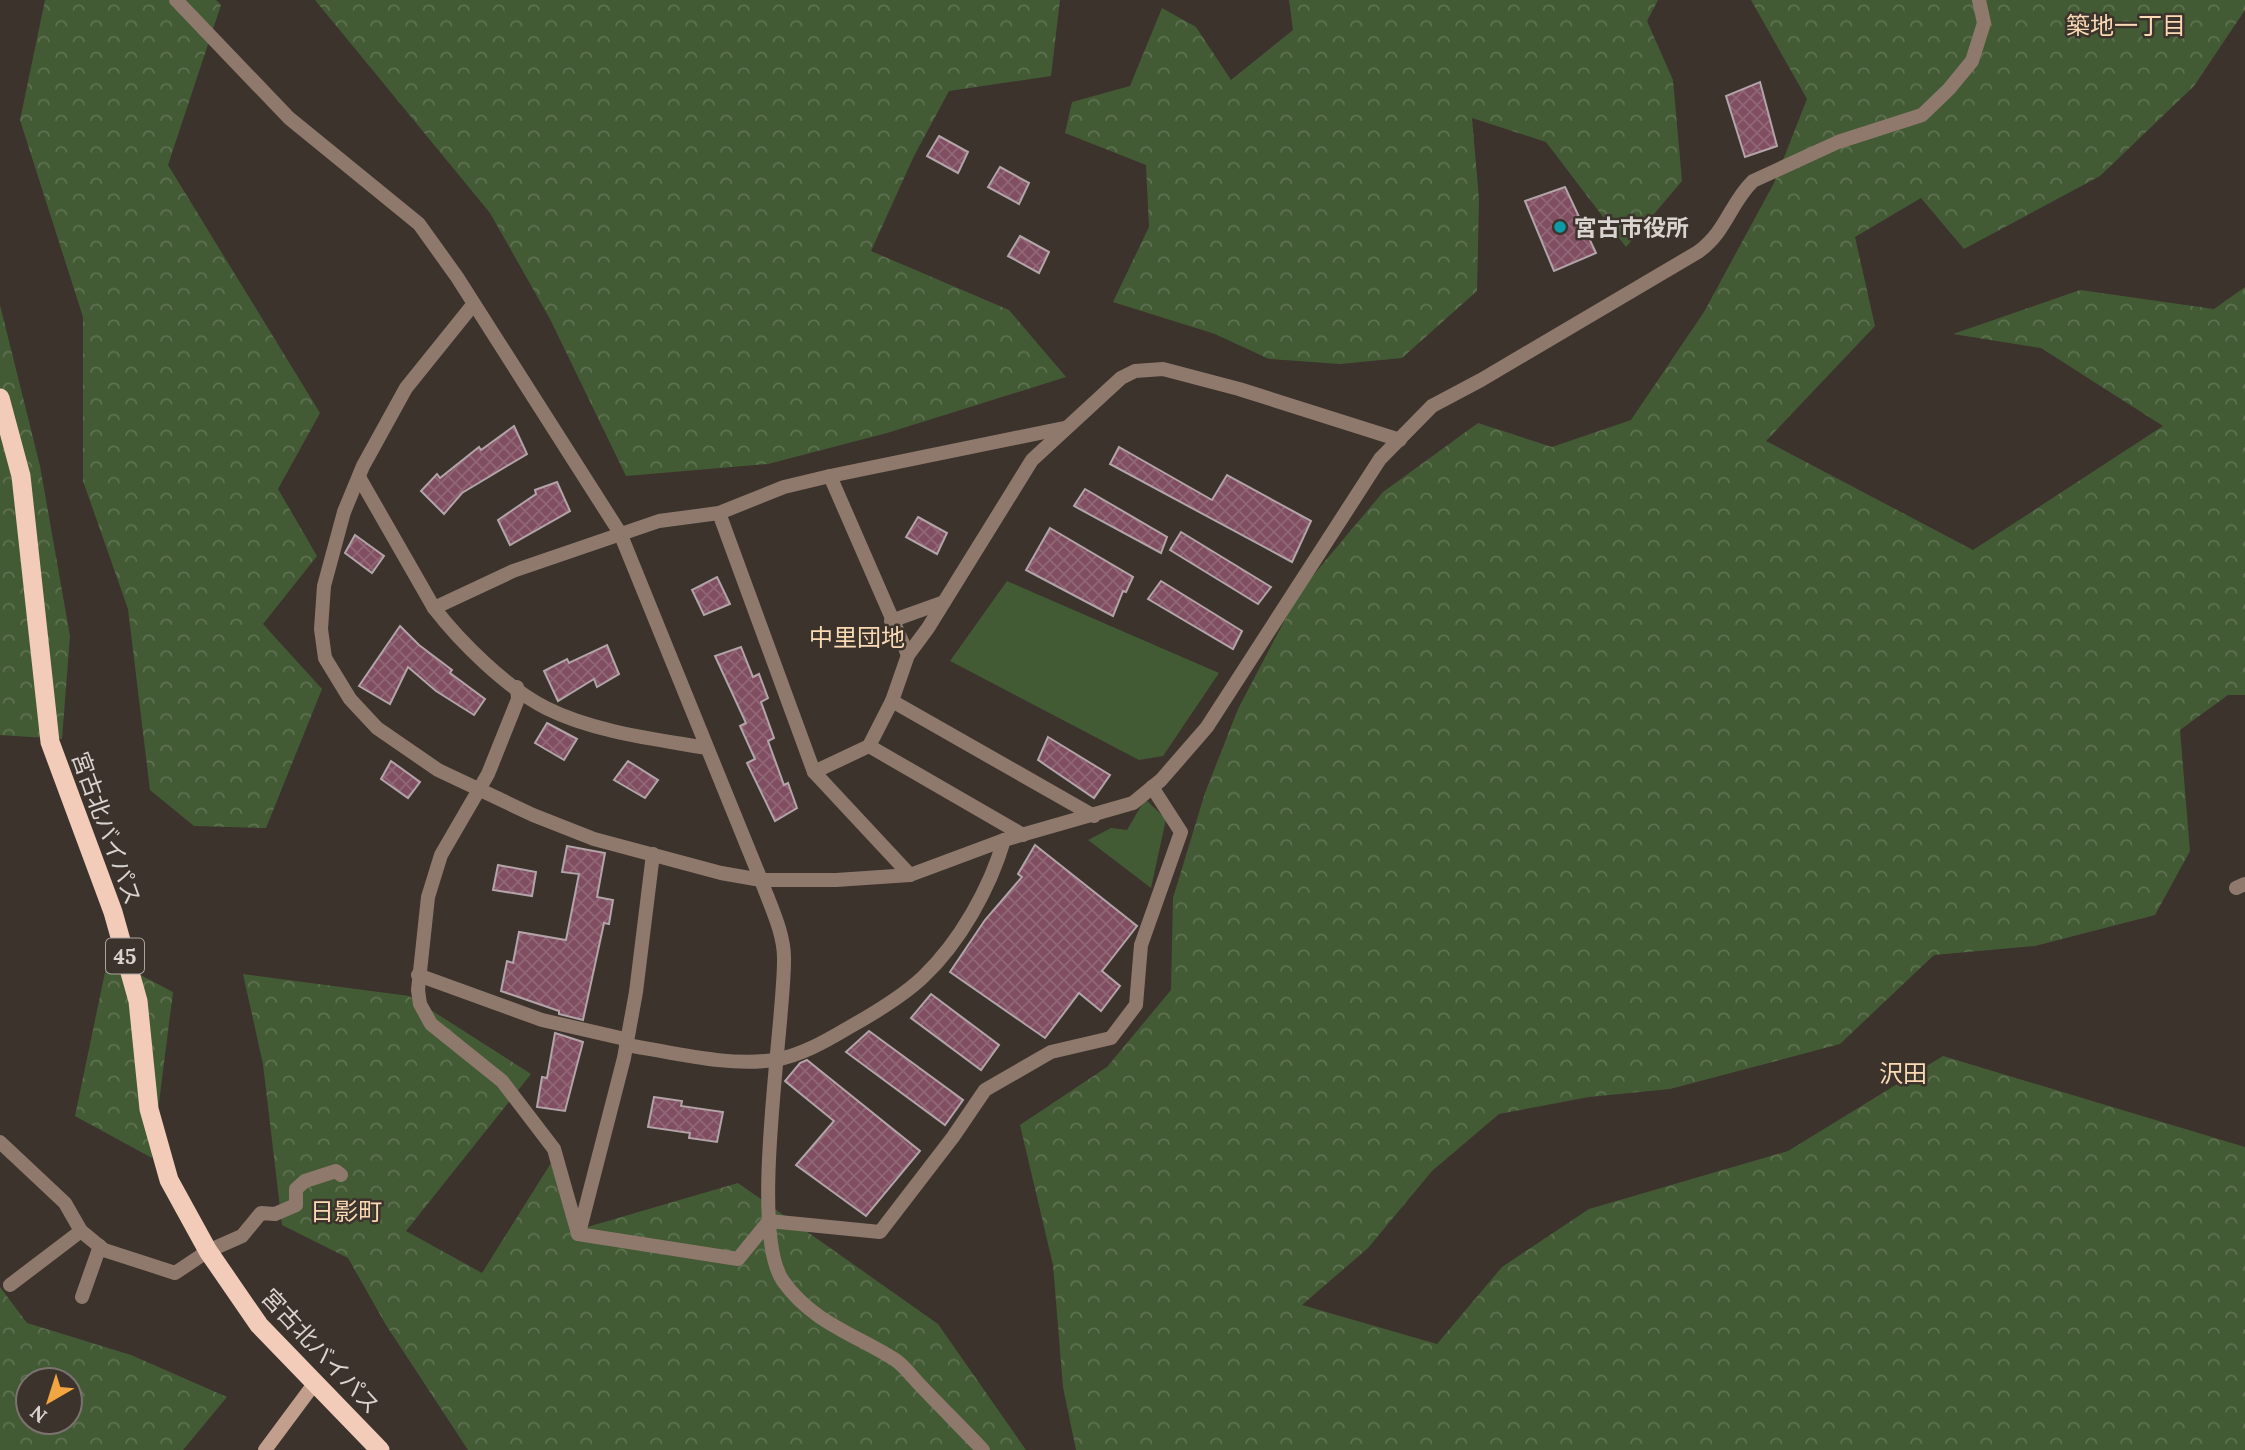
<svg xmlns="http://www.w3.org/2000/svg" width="2245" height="1450" viewBox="0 0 2245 1450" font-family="Lora,'Noto Sans JP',serif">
<defs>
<pattern id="forest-crowns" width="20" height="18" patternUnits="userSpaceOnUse" patternTransform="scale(1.75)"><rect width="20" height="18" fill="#435b35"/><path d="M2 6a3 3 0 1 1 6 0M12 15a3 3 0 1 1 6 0" fill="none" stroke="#5e7251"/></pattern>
<pattern id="building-cross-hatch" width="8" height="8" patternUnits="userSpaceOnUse" patternTransform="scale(1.75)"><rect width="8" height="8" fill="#804e60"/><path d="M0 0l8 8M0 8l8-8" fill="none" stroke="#916776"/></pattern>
</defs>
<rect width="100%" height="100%" fill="#3c332c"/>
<!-- forest -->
<g fill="url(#forest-crowns)" fill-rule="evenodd">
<polygon points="45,0 216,0 221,5 168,165 320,413 278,489 317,556 263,624 322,689 266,828 194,826 150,790 128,609 83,481 83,317 20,120"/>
<polygon points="315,0 1060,0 1051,76 949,91 914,156 871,251 1009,310 1066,377 887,433 768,464 626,476 550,319 490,213"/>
<polygon points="1289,0 1658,0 1647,21 1673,80 1682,181 1626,247 1546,142 1472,118 1479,199 1477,291 1402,358 1340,364 1269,359 1215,334 1113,302 1149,227 1146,165 1065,133 1072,102 1130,86 1162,8 1196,27 1231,80 1293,30"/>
<polygon points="1751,0 2245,0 2245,10 2194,86 2100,176 1964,249 1921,198 1855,237 1875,326 1766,441 1973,550 2163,426 2041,348 1953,334 2080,290 2214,309 2245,287 2245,695 2228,695 2180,730 2190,851 2155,915 2035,946 1934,955 1840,1044 1670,1089 1589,1097 1499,1114 1432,1171 1368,1248 1302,1305 1437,1344 1502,1267 1589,1209 1788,1151 1943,1056 2245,1147 2245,1450 1076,1450 1063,1387 1053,1265 1020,1125 1107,1067 1171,990 1173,898 1205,793 1238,709 1300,591 1383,492 1478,423 1552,447 1631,420 1704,312 1774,183 1807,99"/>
<polygon points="0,305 40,466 70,636 62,739 0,735"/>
<polygon points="108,958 173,992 152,1158 75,1116"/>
<polygon points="243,974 409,996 531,1074 406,1231 482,1273 551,1163 570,1232 738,1183 938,1324 1026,1450 468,1450 386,1325 348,1258 282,1225 263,1064"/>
<path d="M 0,1287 L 27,1323 L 131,1355 L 227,1397 L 183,1450 L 0,1450 ZM 28,1380 L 70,1380 L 70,1422 L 28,1422 Z"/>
</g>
<!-- green -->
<g fill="#435b35">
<polygon points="1007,581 1219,673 1163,756 1139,760 950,661"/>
<polygon points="1145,799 1166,819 1151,888 1088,840 1111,828 1127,830"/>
</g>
<!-- building -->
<g fill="url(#building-cross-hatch)" stroke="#b2a4a9" stroke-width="2">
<polygon points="1760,82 1777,146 1745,157 1726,96"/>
<polygon points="939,136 968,152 958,173 927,156"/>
<polygon points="1000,167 1029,183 1019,204 988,187"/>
<polygon points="1565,187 1596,253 1554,271 1525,201"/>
<polygon points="1020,236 1049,252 1039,273 1008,256"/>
<polygon points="514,426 527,454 462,493 444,514 421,491 437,474 440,478 479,447 481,450"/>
<polygon points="1119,447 1212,500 1227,475 1311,521 1292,562 1110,464"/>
<polygon points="557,482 570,511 510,545 498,520 536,494 535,490"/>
<polygon points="1085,489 1167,537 1161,553 1074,506"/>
<polygon points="918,517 947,533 937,554 906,537"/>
<polygon points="1050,528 1133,577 1126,592 1123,591 1113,616 1026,570"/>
<polygon points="1181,532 1271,587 1258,604 1170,550"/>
<polygon points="355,535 384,556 372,573 345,553"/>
<polygon points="717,577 730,604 704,615 692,590"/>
<polygon points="1161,581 1242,631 1233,649 1148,599"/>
<polygon points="400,626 419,645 452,670 450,673 485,699 474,715 436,691 408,667 390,704 359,686"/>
<polygon points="607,645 619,674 597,687 594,679 558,701 544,671 567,659 569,663"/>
<polygon points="741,647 753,677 759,674 768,698 761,702 774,738 768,741 784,785 788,783 797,808 775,821 747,763 755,759 740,726 746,723 715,656"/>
<polygon points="547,723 577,739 564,760 535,743"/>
<polygon points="1048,737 1110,775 1094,798 1038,760"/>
<polygon points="391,761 420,782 408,798 381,779"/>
<polygon points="628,761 658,780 645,798 614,780"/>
<polygon points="1035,845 1137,926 1102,971 1120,986 1101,1011 1079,993 1045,1038 950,972 985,920 1022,877 1018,874"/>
<polygon points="567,846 605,853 597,897 613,900 609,924 604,923 583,1020 559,1014 559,1011 501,991 507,961 513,963 519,932 566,940 579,874 562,872"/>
<polygon points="498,865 536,872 532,896 493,890"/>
<polygon points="931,994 999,1045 981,1070 911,1018"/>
<polygon points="869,1031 963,1100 945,1125 846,1052"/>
<polygon points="555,1033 583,1042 565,1111 537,1107 542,1077 547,1078"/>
<polygon points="807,1060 920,1151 866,1216 796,1165 834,1121 785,1081 800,1063"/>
<polygon points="654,1097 682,1101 681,1106 723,1112 717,1142 689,1138 690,1133 648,1127"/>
</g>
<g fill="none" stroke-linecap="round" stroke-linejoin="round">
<!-- minor -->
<g stroke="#8f796d" stroke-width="14">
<path d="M 176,0 L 289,118 L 419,224 L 457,277 L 620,533 L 761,880 C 770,905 785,934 784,961 C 784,1027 749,1232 783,1281 C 812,1322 854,1334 894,1359 C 904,1365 912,1377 920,1385 C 941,1407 962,1428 983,1450"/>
<path d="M 472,306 L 406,388 L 363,466 L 344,512 L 324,586 L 321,629 L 325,658 L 350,699 L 377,728 L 438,770 L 533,815 L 594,839 L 721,873 L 761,880 L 836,880 L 910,875 L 1004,840 L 1133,803 L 1161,780 L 1207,727 L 1380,459 L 1432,406 L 1481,380 L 1698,252 C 1727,231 1730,203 1753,181 L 1838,142 L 1922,115 L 1949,89 L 1972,61 L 1984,23 L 1979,0"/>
<polyline points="830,476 908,655"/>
<path d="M 359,477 L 434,608 C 461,643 507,688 546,708 C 594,732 654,739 707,748"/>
<polyline points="719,513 814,772 910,875"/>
<polyline points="434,608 513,571 659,521 719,513 784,487 830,476 1064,428"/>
<polyline points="891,621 944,602"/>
<polyline points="517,687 518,699 488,774 441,855 428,897 418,990 420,1004 431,1024 502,1081 554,1149 578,1234"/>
<polyline points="892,701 1094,816"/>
<polyline points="869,746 1023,835"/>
<polyline points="814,772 869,746 892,701 908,655 928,628 1032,460 1121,378 1135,371 1163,369 1239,389 1400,440"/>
<polyline points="2236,888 2245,884"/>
<polyline points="418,975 542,1020 625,1039"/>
<path d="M 626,1045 C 673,1052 726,1067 774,1060 C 800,1056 826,1041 848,1028 C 873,1014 902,997 923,977 C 960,942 990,888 1004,840"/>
<polyline points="0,1142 65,1203 81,1231 104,1250 175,1273 208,1251 242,1236 261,1213 275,1214 296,1205 296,1189 305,1181 336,1171 341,1175"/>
<polyline points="579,1233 624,1058 636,992 653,854"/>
<polyline points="578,1234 738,1259 769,1221 880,1232 953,1137 985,1090 1051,1052 1111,1038 1136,1005 1141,945 1181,832 1152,787"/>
<polyline points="10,1285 81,1231"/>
<polyline points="82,1297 100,1246"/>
</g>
<!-- secondary -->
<polyline stroke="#c19f8c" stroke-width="14" points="265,1450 314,1384"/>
<!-- trunk -->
<polyline stroke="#f2ccb8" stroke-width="19" points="0,398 21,476 50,742 113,912 138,1001 149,1109 169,1180 208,1251 259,1325 380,1450"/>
</g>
<!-- markers -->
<circle fill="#0f9aa8" stroke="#3c332c" stroke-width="2.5" cx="1560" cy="227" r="7"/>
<g text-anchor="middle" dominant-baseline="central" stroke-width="5" stroke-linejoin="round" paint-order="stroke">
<!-- shield labels -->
<rect fill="#3c332c" stroke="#aba49f" stroke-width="2" x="106" y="938.5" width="38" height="35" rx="5"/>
<g font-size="21" font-weight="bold" fill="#dad4d0">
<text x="125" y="956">45</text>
</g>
<!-- poi labels -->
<g font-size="23" font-weight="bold" fill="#dad4d0" stroke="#3c332c" text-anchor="start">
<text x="1574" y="227">宮古市役所</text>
</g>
<!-- street labels -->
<g font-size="23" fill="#dad4d0" stroke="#3c332c">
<text transform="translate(107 828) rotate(70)">宮古北バイパス</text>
<text transform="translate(321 1351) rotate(47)">宮古北バイパス</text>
</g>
<!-- neighbourhood labels -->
<g font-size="24" fill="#fad9b5" stroke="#3c332c">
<text x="2126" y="25">築地一丁目</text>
<text x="857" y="637">中里団地</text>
<text x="1903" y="1073">沢田</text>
<text x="346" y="1211">日影町</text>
</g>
</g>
<!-- north arrow -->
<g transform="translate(49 1401) rotate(219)"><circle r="33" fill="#3c332c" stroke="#7b736e" stroke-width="2"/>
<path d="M0-5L12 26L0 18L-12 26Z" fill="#f2a541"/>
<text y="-10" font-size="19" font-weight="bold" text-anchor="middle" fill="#dad4d0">N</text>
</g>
</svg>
